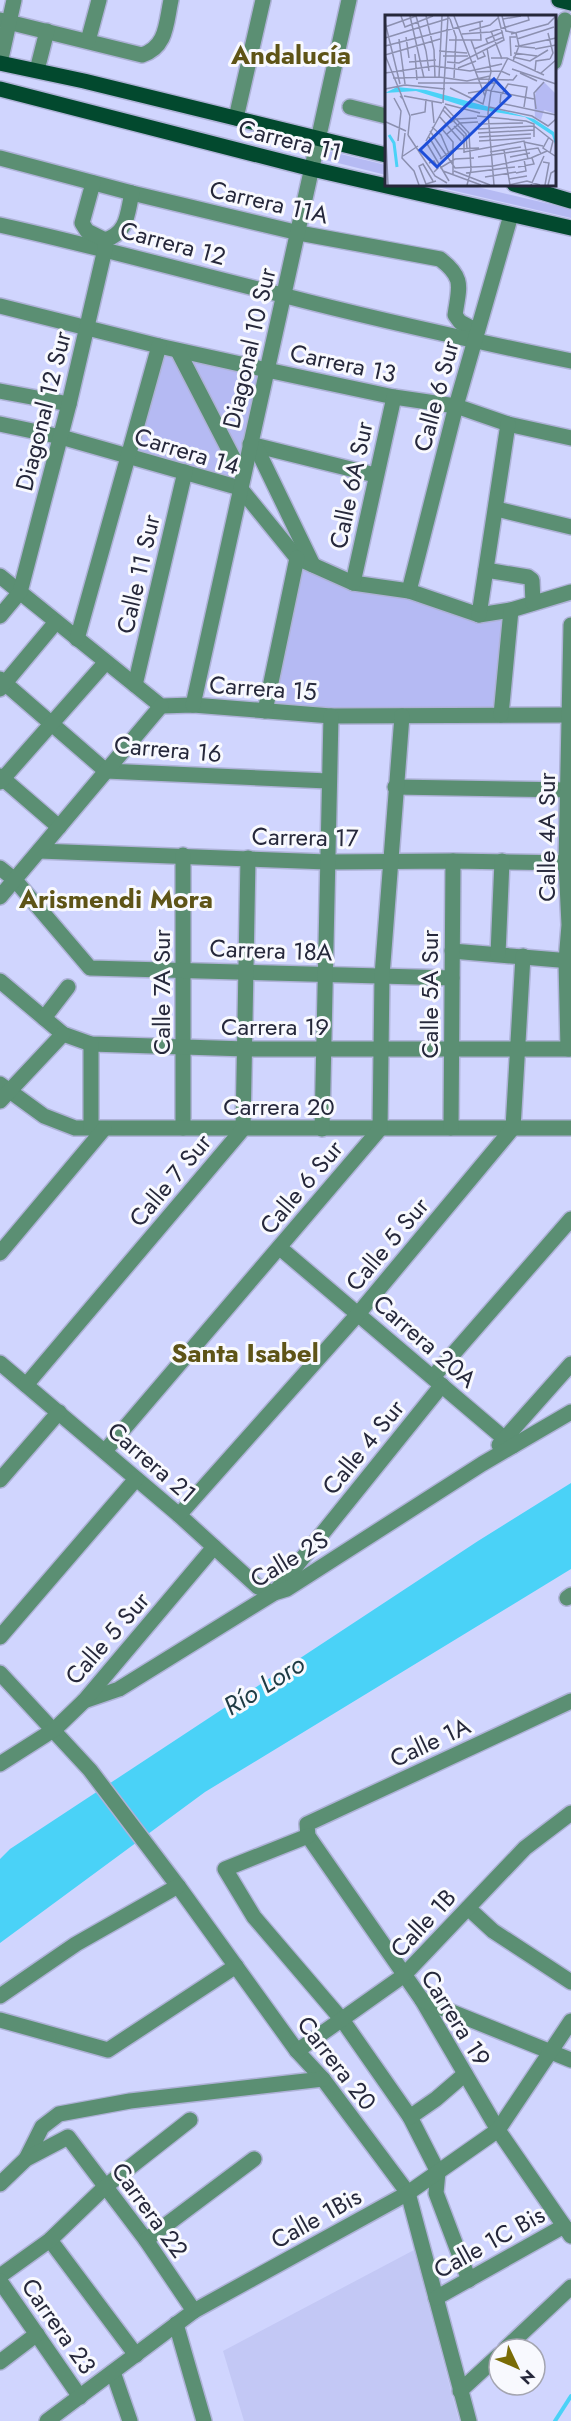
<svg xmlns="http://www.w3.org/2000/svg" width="571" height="2421" viewBox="0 0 571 2421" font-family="Jost,sans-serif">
<rect width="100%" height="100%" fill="#d0d5fe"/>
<!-- built -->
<polygon fill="#c3c8f5" points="414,2250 459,2421 244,2421 223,2351"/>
<!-- green -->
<g fill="#b5baf3">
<polygon points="324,150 386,165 386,175 322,159"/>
<polygon points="429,185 469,185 571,209 571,218"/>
<polygon points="161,352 262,373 248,439 234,480 134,454"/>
<polygon points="297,558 479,615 511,610 501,715 265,711"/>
</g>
<!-- water -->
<polygon fill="#4ad2f7" points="571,1483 571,1569 205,1792 0,1943 0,1859 10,1849 478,1541"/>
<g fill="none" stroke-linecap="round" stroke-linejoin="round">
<!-- stream -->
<polyline stroke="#4ad2f7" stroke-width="4" points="555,2421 571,2396"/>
<defs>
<g id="minor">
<path d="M 0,20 L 142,55 C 167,47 166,23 171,0"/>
<polyline points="88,41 99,0"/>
<polyline points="554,62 565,20"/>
<polyline points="0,63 14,0"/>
<polyline points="37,70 47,31"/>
<polyline points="350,107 386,116"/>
<polyline points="236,118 263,0"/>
<path d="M 0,158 L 132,193 L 299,233 L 440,259 C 465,278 459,287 455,315 L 460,322 L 477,331"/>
<path d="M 0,225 C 95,246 188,272 282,295 C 378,320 474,341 571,361"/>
<path d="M 105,240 C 128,233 127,214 132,193"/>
<polyline points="0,306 159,346 267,370 394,397 456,406 508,424 571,438"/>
<polyline points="178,351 243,477"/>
<polyline points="0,391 69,404"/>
<polyline points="0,424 61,437 240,488 297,558 353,583 409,591 479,615 511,610 571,592"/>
<polyline points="250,444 375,475"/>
<polyline points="255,445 313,565"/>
<polyline points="497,509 571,527"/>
<polyline points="486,570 528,577 532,580 533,603"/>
<polyline points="0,576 161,706 193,705 331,716 569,715"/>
<polyline points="353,583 394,397"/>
<polyline points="409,591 456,406 511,215"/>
<polyline points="479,615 508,424"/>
<polyline points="0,616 20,592 69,404 105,249 105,240 87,231 82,223 93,183"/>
<polyline points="77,639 159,346"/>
<polyline points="0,679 106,771 328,781"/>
<polyline points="135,685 185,472"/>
<polyline points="0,689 56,622"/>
<polyline points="193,705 349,0"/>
<polyline points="265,711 297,558"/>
<polyline points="501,715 511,610"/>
<polyline points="0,776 59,827"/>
<polyline points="0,782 106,662"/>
<polyline points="395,787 571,790"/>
<polyline points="39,851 327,862 453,861 571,863"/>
<polyline points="183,855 183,1128"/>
<polyline points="0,868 15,880 90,968 452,978"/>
<polyline points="0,897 161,706"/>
<polyline points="452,951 571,961"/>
<polyline points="498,954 502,861"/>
<polyline points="0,981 63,1034 91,1044 246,1049 571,1049"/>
<polyline points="44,1018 68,987"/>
<polyline points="568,1049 566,961 569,925 566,863 571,625"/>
<polyline points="0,1084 44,1116 75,1128 571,1128"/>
<polyline points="0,1101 63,1034"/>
<polyline points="91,1128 91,1044"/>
<polyline points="451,1128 453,861"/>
<polyline points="322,1129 331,716"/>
<polyline points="280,1248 513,1446"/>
<polyline points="0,1253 104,1129"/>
<polyline points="0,1363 179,1515 258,1587 274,1593"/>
<polyline points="433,1377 571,1219"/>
<polyline points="26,1385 243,1129 248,858"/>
<polyline points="499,1445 571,1364"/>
<polyline points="105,1451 380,1129 382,976 402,716"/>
<polyline points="0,1480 59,1412"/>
<polyline points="179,1515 358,1314 513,1128 523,956"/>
<polyline points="276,1591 442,1385"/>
<polyline points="567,1598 571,1595"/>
<polyline points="0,1637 136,1479"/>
<polyline points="0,1673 90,1770 178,1886 297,2051 323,2079 408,2193 469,2421"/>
<polyline points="84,1701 119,1689 274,1593 287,1589 482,1464 571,1412"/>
<polyline points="571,1701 307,1824 308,1836 422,2000 498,2130 571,2236"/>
<polyline points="0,1764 55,1729 84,1701 214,1547"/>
<polyline points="308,1836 225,1869 254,1917 343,2021 410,2117 438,2172 436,2193 469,2280"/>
<polyline points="468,1908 493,1931 571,1982"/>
<polyline points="0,1996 76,1944 178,1886"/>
<polyline points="422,2000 571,2060"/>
<polyline points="0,2020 108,2050 236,1966"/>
<polyline points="297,2051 403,1976 525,1848 571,1813"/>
<polyline points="410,2117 436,2099 465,2074"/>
<polyline points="26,2159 42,2127 59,2114 130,2101 323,2079"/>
<polyline points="0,2184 26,2159 68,2137 146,2240 194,2311"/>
<polyline points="50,2240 136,2355"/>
<polyline points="146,2240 254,2159"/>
<polyline points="0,2276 50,2240 106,2186 190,2120"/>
<polyline points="0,2281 80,2397"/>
<polyline points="436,2298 564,2226"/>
<polyline points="176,2324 204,2421"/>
<polyline points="505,2349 571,2287"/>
<polyline points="0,2362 37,2334"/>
<polyline points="113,2372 130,2421"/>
<polyline points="460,2391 499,2355"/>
<polyline points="47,2421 194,2311 408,2193 498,2130 571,2021"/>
</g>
<g id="major">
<polyline points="559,0 571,3"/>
<polyline points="0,63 84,81 386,155"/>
<polyline points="0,89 312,169 571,228"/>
<polyline points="514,184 571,201"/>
</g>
</defs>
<!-- minor casing -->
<use href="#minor" stroke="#aeb2d7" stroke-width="18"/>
<!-- major casing -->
<use href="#major" stroke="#aeb2d7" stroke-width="18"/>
<!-- minor -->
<use href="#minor" stroke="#5b8f73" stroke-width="15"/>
<!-- major -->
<use href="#major" stroke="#02492e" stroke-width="15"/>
</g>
<g text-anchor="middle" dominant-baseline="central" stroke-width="6" stroke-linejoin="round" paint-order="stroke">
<!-- street labels -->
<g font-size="24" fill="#26283b" stroke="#f8f9fe">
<text transform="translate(290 140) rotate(14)">Carrera 11</text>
<text transform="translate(269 202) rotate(13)">Carrera 11A</text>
<text transform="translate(173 243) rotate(15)">Carrera 12</text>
<text transform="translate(249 348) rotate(-77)">Diagonal 10 Sur</text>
<text transform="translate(343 363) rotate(12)">Carrera 13</text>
<text transform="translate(436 396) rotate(-75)">Calle 6 Sur</text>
<text transform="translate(43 411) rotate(-76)">Diagonal 12 Sur</text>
<text transform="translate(187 451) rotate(17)">Carrera 14</text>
<text transform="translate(351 485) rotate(-78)">Calle 6A Sur</text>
<text transform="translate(138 574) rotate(-77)">Calle 11 Sur</text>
<text transform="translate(263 688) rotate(4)">Carrera 15</text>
<text transform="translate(168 749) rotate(5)">Carrera 16</text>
<text transform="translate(305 837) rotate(1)">Carrera 17</text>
<text transform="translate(546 837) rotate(-90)">Calle 4A Sur</text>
<text transform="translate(271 950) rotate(2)">Carrera 18A</text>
<text transform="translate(161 992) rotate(-90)">Calle 7A Sur</text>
<text transform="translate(429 994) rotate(-90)">Calle 5A Sur</text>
<text x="275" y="1026">Carrera 19</text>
<text x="279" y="1106">Carrera 20</text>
<text transform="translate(170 1180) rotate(-50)">Calle 7 Sur</text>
<text transform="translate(301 1187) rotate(-50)">Calle 6 Sur</text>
<text transform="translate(387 1244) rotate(-50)">Calle 5 Sur</text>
<text transform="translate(425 1341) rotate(41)">Carrera 20A</text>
<text transform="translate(363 1447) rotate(-51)">Calle 4 Sur</text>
<text transform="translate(152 1462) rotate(41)">Carrera 21</text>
<text transform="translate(289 1559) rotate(-31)">Calle 2S</text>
<text transform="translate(107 1638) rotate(-49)">Calle 5 Sur</text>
<text transform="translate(430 1742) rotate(-25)">Calle 1A</text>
<text transform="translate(423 1923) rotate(-47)">Calle 1B</text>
<text transform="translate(456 2018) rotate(58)">Carrera 19</text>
<text transform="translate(337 2063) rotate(52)">Carrera 20</text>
<text transform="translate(150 2210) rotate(54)">Carrera 22</text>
<text transform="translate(316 2218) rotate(-29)">Calle 1Bis</text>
<text transform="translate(489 2242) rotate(-29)">Calle 1C Bis</text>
<text transform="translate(59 2326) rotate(55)">Carrera 23</text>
</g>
<!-- neighbourhood labels -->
<g font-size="26" font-weight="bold" fill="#5e5417" stroke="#f8f9fe">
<text x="291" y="55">Andalucía</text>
<text x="116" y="899">Arismendi Mora</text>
<text x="245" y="1353">Santa Isabel</text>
</g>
<!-- water labels -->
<g font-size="26" font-style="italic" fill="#1f3b44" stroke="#f8f9fe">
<text transform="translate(264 1685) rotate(-32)">Río Loro</text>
</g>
</g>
<!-- overview -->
<g transform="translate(385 15)">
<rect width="171" height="171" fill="#d0d5fe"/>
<path d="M 159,67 L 171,79 L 171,99 L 159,95 L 156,105 L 150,102 L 149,84 L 152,73 Z" fill="#b5baf3"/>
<path d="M 12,72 L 41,75 L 149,104 L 169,117 L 171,132 L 167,120 L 140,102 L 85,93 L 31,76 L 0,78 Z" fill="#4ad2f7"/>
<path fill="none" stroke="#4ad2f7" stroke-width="3" d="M 4,120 L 9,128 L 12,152"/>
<path fill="none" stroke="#8c90b0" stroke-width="1.5" d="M 16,1 L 20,12 L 48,1M 25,1 L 39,63M 41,1 L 49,35 L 50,63M 69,1 L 100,81M 117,1 L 121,16 L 131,18 L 134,31 L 128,46M 65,4 L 71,22 L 69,63M 118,4 L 136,1M 0,7 L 15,69M 0,12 L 31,1 L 41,36M 84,16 L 105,10 L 113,3M 106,16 L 117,44M 163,18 L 168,38 L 165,44M 77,19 L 105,17 L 144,5 L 143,1M 126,19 L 163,9 L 171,1M 21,22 L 24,43M 0,23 L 65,3M 14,24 L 20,69M 132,24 L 169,12M 64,25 L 96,25 L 95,7M 86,25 L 93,44 L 100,41 L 98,37M 103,29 L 101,24 L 118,17M 0,31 L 98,6M 130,31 L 150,33M 134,31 L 171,23M 89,34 L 119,22M 150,34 L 171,30M 41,36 L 44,56M 54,36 L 82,38M 129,38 L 152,41M 30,39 L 32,65M 0,40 L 55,24M 0,40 L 18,84 L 15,81M 58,41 L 83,41M 126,41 L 125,22 L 131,22M 128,42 L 145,46 L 163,35M 106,43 L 122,43 L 159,60M 24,47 L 51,45M 62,47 L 74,48 L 119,25 L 113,1M 73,53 L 91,46M 127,54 L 171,69M 150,56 L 151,46 L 165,44M 90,57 L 116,56 L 125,60M 0,58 L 49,51 L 85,56 L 117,49M 135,58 L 152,66M 156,58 L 171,45M 54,62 L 57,1M 8,63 L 54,62 L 82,66 L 105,61M 93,64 L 128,65 L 132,60M 33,68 L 111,68M 65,73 L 98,89 L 106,57 L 102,33M 0,74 L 20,70 L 60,74M 83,78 L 102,75 L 149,84M 116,79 L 115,88 L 171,100M 117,79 L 123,69 L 142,72 L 139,92M 19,81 L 57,88M 9,83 L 16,96 L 13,126M 18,84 L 25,101 L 23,120M 47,87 L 49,108M 58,88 L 63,1M 60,89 L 95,98M 60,92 L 84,118 L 86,155 L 82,170M 104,92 L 147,101 L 163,111 L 171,104M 151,94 L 149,78 L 159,67M 58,95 L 81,119 L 82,134M 26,100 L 40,97 L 41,84M 54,101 L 76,126M 92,101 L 141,106 L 149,109 L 149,122M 0,102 L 3,170M 1,107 L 21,116M 65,108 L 71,104 L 92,103M 93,109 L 138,108M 69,111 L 79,121 L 79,138M 149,111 L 168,126 L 165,138M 47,112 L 56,120 L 65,141M 57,114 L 68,127 L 68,159M 93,114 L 149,111M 45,116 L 70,153 L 108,151 L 146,143 L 162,136M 20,118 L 17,143 L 29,156 L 34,170M 93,118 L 149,115M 62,119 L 75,108 L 93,107M 23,120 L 50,161 L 62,168M 44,122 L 57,144M 94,122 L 146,119M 164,122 L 158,133 L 170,141M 41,126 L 60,91M 94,126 L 146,123M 41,127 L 64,166M 139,127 L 158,131M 119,135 L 125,170M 79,137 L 139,126 L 143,144M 105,137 L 136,132M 18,141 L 33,131M 93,142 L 153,133 L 156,139M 125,142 L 145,138M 55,144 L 69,134 L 94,133M 158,147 L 164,148 L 160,170M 44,148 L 49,146 L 53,153 L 49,157M 133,152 L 149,149 L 147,143M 55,153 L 70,144 L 89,143M 58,156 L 96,170M 69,156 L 105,170M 81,158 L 130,152M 131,158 L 141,156 L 139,144M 100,162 L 131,157M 124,164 L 142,161M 48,166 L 38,149 L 34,151 L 41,169 L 51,166M 109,170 L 103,98 L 106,76 L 123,43M 124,170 L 142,166 L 155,170M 146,170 L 159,141M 163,170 L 166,158 L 171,155"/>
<path fill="#1d4ed8" fill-opacity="0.15" stroke="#1d4ed8" stroke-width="3" d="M 109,64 L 125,81 L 52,152 L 35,135 Z"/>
<rect width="171" height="171" fill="none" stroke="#26283b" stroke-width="3"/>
</g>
<!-- north arrow -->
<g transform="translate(517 2367) rotate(134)"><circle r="28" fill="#f8f9fe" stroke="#a4a5b0" stroke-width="1.5"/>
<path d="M0-4.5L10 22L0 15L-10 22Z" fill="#7a6c06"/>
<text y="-9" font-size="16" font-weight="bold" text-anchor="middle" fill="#26283b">N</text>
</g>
</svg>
